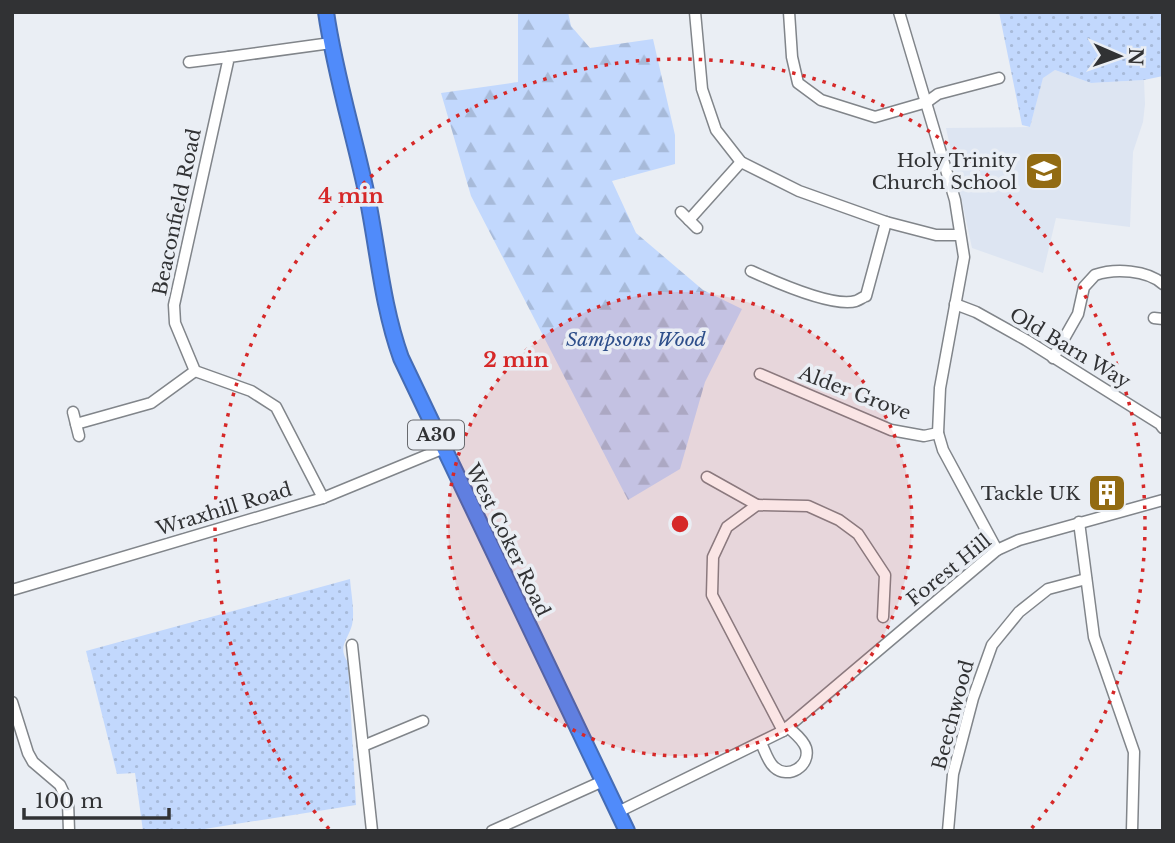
<svg xmlns="http://www.w3.org/2000/svg" width="1175" height="843" viewBox="0 0 1175 843" font-family="'Libre Baskerville',serif">
<defs>
<pattern id="forest-firs" width="22" height="20" patternUnits="userSpaceOnUse" patternTransform="scale(1.75)"><rect width="22" height="20" fill="#c2d8fd"/><path d="M5 1l3.5 6h-7zM16 11l3.5 6h-7z" fill="#a7bad9"/></pattern>
<pattern id="park-dots" width="8" height="8" patternUnits="userSpaceOnUse" patternTransform="scale(1.75)"><rect width="8" height="8" fill="#c2d8fd"/><path d="M2 2h.1M6 6h.1" fill="none" stroke="#a7bad9" stroke-width="1.8" stroke-linecap="round"/></pattern>
</defs>
<rect width="100%" height="100%" fill="#eaeef4"/>
<!-- built -->
<polygon fill="#dde5f2" points="1055,70 1091,83 1144,80 1145,104 1143,122 1133,152 1130,227 1056,218 1043,273 972,248 946,128 1030,127 1043,77"/>
<!-- forest -->
<polygon fill="url(#forest-firs)" points="518,12 568,12 571,26 590,48 653,39 675,135 675,164 612,181 636,233 703,290 742,309 705,382 680,469 628,500 471,196 441,93 518,82"/>
<!-- park -->
<g fill="url(#park-dots)">
<polygon points="999,12 1163,12 1163,76 1144,80 1091,83 1055,70 1043,78 1030,127 1022,125"/>
<path d="M 350,579 C 351,593 355,612 352,625 C 348,640 337,647 348,662 L 356,805 L 192,831 L 143,831 L 135,773 L 117,774 L 86,651 Z"/>
</g>
<g fill="none" stroke-linecap="round" stroke-linejoin="round">
<defs>
<g id="minor">
<polyline points="695,12 702,89 716,130 741,162 799,191 886,222 936,235 960,235"/>
<polyline points="789,12 792,57 798,83 821,100 875,117 927,102 938,94 999,78"/>
<polyline points="899,12 955,200 964,257 940,388 938,433 943,450 997,550"/>
<polyline points="189,62 229,57"/>
<polyline points="681,212 697,228"/>
<polyline points="689,220 741,162"/>
<path d="M 751,271 C 773,281 834,308 856,301 C 857,301 865,296 866,296 L 886,222"/>
<polyline points="955,304 976,312 1026,340 1160,424 1163,428"/>
<polyline points="1154,318 1163,319"/>
<path d="M 1053,358 L 1078,314 L 1084,287 L 1095,275 C 1115,268 1147,270 1163,284"/>
<polyline points="760,374 891,430 924,436 938,433"/>
<polyline points="73,412 79,436"/>
<polyline points="76,424 151,403 195,371"/>
<polyline points="707,477 757,505"/>
<polyline points="323,498 276,407 251,391 195,371 175,323 174,305 229,57 331,43"/>
<polyline points="1079,522 1094,637 1134,752 1132,831"/>
<polyline points="12,590 323,498 442,449"/>
<polyline points="352,645 372,831"/>
<polyline points="12,702 28,753 33,762 60,785 68,802 69,831"/>
<polyline points="783,731 712,595 713,557 727,527 757,505 808,506 839,520 858,534 885,575 883,617"/>
<path d="M 761,743 C 765,751 768,762 774,767 C 788,780 811,766 806,748 C 803,739 794,733 788,727"/>
<polyline points="363,746 423,721"/>
<polyline points="618,812 783,731 997,550 1019,540 1163,500"/>
<polyline points="492,831 603,781"/>
<polyline points="948,831 953,774 973,698 992,645 1019,612 1048,589 1086,579"/>
</g>
<path id="highway" d="M 326,12 C 335,75 354,134 367,196 C 378,250 382,305 401,358 L 627,831"/>
</defs>
<!-- minor casing -->
<use href="#minor" stroke="#81858a" stroke-width="13"/>
<!-- highway casing -->
<use href="#highway" stroke="#456cb5" stroke-width="18"/>
<!-- minor -->
<use href="#minor" stroke="#fff" stroke-width="10"/>
<!-- highway -->
<use href="#highway" stroke="#508bfa" stroke-width="14"/>
</g>
<!-- distance rings -->
<circle cx="680" cy="524" r="232" fill="#d62828" fill-opacity=".12"/>
<g fill="none" stroke="#d62828" stroke-width="3.5" stroke-dasharray="3.5 7">
<circle cx="680" cy="524" r="232"/>
<path d="M329 829A465 465 0 1 1 1031 829"/>
</g>
<!-- icons -->
<defs>
<symbol id="school-square" viewBox="-11 -11 22 22"><rect x="-9" y="-9" width="18" height="18" rx="4" fill="#926b12" stroke="#eaeef4"/><path d="M0-5L7-2L0 1L-7-2ZM-4 1L0 2.5L4 1V4Q0 6-4 4Z" fill="#fff"/></symbol>
<symbol id="building-square" viewBox="-11 -11 22 22"><rect x="-9" y="-9" width="18" height="18" rx="4" fill="#926b12" stroke="#eaeef4"/><path d="M-4-6H4V6H1V3H-1V6H-4ZM-2.5-4.3h1.7v1.8h-1.7ZM.8-4.3h1.7v1.8H.8ZM-2.5-1h1.7V.8h-1.7ZM.8-1h1.7V.8H.8Z" fill="#fff"/></symbol>
</defs>
<g fill-rule="evenodd">
<use href="#school-square" x="1022" y="149" width="44" height="44"/>
<use href="#building-square" x="1085" y="471" width="44" height="44"/>
</g>
<g text-anchor="middle" dominant-baseline="central" stroke-width="7" stroke-linejoin="round" paint-order="stroke">
<!-- shield labels -->
<rect fill="#eaeef4" stroke="#686a6e" stroke-width="2" x="408" y="420.5" width="56" height="29" rx="5"/>
<g font-size="18" font-weight="bold" fill="#313234">
<text x="436" y="435">A30</text>
</g>
<!-- poi labels -->
<g font-size="19" fill="#313234" stroke="#eaeef4" text-anchor="end">
<text x="1017" y="160">Holy Trinity<tspan x="1017" dy="22">Church School</tspan></text>
<text x="1080" y="493">Tackle UK</text>
</g>
<!-- street labels -->
<g font-size="19" fill="#313234" stroke="#eaeef4">
<text transform="translate(177 212) rotate(-78)">Beaconfield Road</text>
<text transform="translate(1070 348) rotate(31)">Old Barn Way</text>
<text transform="translate(855 393) rotate(21)">Alder Grove</text>
<text transform="translate(224 509) rotate(-17)">Wraxhill Road</text>
<text transform="translate(508 540) rotate(64)">West Coker Road</text>
<text transform="translate(949 570) rotate(-39)">Forest Hill</text>
<text transform="translate(953 715) rotate(-75)">Beechwood</text>
</g>
<!-- park labels -->
<g font-size="19" font-style="italic" fill="#2d4e8a" stroke="#eaeef4">
<text x="636" y="339">Sampsons Wood</text>
</g>
</g>
<circle cx="680" cy="524" r="10" fill="#d62828" stroke="#eaeef4" stroke-width="3.5"/>
<g font-size="21" text-anchor="middle" font-weight="bold" fill="#d62828" stroke="#eaeef4" stroke-width="7" stroke-linejoin="round" paint-order="stroke">
<text x="351" y="203">4 min</text>
<text x="516" y="367">2 min</text>
</g>
<!-- border -->
<rect width="1175" height="843" fill="none" stroke="#313234" stroke-width="28"/>
<!-- north arrow -->
<g transform="translate(1119 56) rotate(92)" stroke="#eaeef4" stroke-width="5" paint-order="stroke">
<path d="M0-5L12 26L0 18L-12 26Z" fill="#313234"/>
<text y="-10" font-size="19" font-weight="bold" text-anchor="middle" fill="#313234">N</text>
</g>
<!-- scale -->
<path d="M24 808v10h145v-10" fill="none" stroke="#313234" stroke-width="3.5"/>
<text x="35" y="808" font-size="21" fill="#313234" stroke="#eaeef4" stroke-width="5" paint-order="stroke">100 m</text>
</svg>
